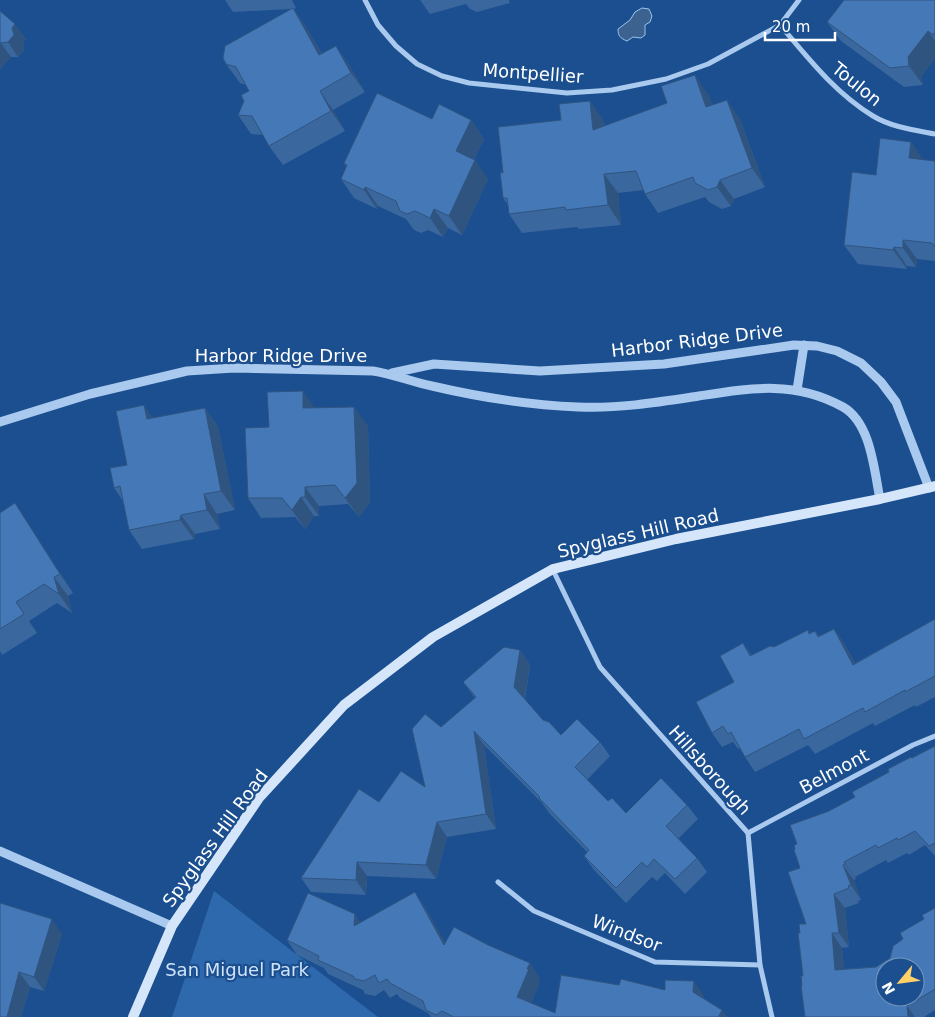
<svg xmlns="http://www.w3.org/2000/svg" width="935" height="1017" viewBox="0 0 935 1017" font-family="'DejaVu Sans',sans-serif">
<rect width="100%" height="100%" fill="#1b4f8f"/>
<!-- green -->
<polygon fill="#2e69ad" points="214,891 378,1017 172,1017"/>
<!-- water -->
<path fill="#3c6290" stroke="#9cc4f0" d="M 642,8 L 649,9 L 652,16 L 650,22 L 645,25 L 645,35 L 641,38 L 633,37 L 627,41 C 620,38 618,36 618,29 L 630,20 L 635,12 Z"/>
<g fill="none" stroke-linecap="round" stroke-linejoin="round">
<!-- minor -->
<g stroke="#a9c9ee" stroke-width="5">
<polyline points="365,0 378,25 396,46 417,64 442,76 469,83 567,93 612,90 666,79 708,64 780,25 799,0"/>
<path d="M 780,25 C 808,58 835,93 873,116 C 891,127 914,130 935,134"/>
<polyline points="553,570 600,667 748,833 760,965 772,1017"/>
<polyline points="748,833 913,745 935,736"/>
<polyline points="498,882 534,911 655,962 760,965"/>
</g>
<!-- tertiary -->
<g stroke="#a9c9ee" stroke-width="9">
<polyline points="392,373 434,364 540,371 664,364 794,345 817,346 837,351 861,363 881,382 896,402 929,488"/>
<polyline points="797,390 804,345"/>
<path d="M 0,422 L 90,394 L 187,371 L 234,368 L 373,371 C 393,374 412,382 432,386 C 479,397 529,405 578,407 C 618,409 660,402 699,396 C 750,388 795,380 843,407 C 871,423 874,470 880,499"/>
<polyline points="0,851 172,926"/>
</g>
<!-- secondary -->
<polyline stroke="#d6e6fa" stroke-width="10" points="133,1017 172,926 259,798 344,705 433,637 553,569 676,539 880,499 935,486"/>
</g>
<!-- wall -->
<g fill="#3a679d">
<polygon points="225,0 292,0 296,8 294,9 306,27 322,54 336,46 349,65 365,92 333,110 345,131 283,165 269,146 263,135 251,134 238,115 249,91 246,85 240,83 226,64 291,9 233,12"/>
<polygon points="420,0 509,0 510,3 477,12 470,9 466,4 430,14"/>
<polygon points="935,0 935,58 921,77 923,85 904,87 841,41 827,22"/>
<polygon points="0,11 26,39 23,42 24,50 18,57 11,57 0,69"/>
<polygon points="708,94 712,105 740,119 765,187 734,199 731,206 722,209 709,202 705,197 658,213 645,194 644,190 618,193 621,225 579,229 577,227 522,233 509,214 508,205 503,198 503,173 561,120 590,101 603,120 604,126"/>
<polygon points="432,119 471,120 484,139 474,160 488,179 462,235 448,228 443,237 428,230 421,233 414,230 406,219 378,206 377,209 354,198 341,179 346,167 344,163"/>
<polygon points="911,142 923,160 935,161 935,261 917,259 916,267 907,266 907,269 858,264 844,245 876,175"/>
<polygon points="205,408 218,427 235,510 217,514 220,529 195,534 194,539 142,549 129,530 123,501 114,488 153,418"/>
<polygon points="315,408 368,426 370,502 359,517 348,504 319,506 319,516 314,516 305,529 295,517 261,518 248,498 269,427"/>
<polygon points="15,503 28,523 73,593 68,596 72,613 57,603 29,621 37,633 2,655 0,651 0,513"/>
<polygon points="935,619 935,697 916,707 915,705 875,726 873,723 815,754 808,745 755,772 745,757 740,748 738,749 733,742 722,747 712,733 734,682 743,643 751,655 774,647 808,630 810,633 815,631 819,636 834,629 844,643 855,663"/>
<polygon points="520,650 530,665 525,699 543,720 561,735 600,742 610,756 587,780 608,801 626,813 687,805 698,819 678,839 697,858 707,872 685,894 665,873 657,881 652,877 626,903 594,870 584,856 587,852 549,813 542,803 484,745 496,829 447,837 436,879 367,876 366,895 311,892 301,878 379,802 425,787 441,727 475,698 463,682"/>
<polygon points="935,746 935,856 925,845 909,855 907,853 888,863 886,860 855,877 856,879 854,880 861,900 858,901 859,903 845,908 849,947 842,948 844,969 876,967 890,958 903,939 935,908 935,1010 924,1017 805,1017 802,986 803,976 800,933 806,924 800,868 795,849 797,844 829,811 855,797 889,772"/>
<polygon points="0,903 62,934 44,991 30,987 21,1017 0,1017"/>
<polygon points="425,907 445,943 540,978 538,983 539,984 531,1003 555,1013 619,985 665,990 704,996 704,999 727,1017 431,1017 428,1013 400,998 397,994 390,998 384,990 375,996 365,994 363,990 328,974 324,968 297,955 287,940"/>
</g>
<!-- shaded-wall -->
<g fill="#305480">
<polygon points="293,8 306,27 333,74 319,55"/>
<polygon points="15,24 26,39 23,42 24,50 18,57 8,42 12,28"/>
<polygon points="928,31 935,41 935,58 921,77 923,85 909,66 908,57"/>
<polygon points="0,42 11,57 0,69"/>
<polygon points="336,46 349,65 365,92 351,73"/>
<polygon points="695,75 708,94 720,127 706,107"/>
<polygon points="320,91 333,110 345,131 331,111"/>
<polygon points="727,100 740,119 765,187 752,168"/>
<polygon points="590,101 603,120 606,149 593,130"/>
<polygon points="471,120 484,139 469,170 456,151"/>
<polygon points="911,142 924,161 909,158"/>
<polygon points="475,160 488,179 462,235 449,216"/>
<polygon points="604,174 618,193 621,225 608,205"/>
<polygon points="720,180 734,199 731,206 717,187"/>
<polygon points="365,187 378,206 377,209 364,190"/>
<polygon points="434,209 448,228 443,237 430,218"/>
<polygon points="903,240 917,259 916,267 903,248"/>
<polygon points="894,247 907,266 907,269 893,250"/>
<polygon points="303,391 316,410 303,408"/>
<polygon points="144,405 157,424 147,419"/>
<polygon points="354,407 368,426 370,502 359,517 345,498"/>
<polygon points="205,408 218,427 235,510 221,491"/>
<polygon points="305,487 319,506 319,516 305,497"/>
<polygon points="204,494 217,514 220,529 207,510"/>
<polygon points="301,497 314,516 305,529 292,510"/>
<polygon points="15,503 28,523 73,593 60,574"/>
<polygon points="181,515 195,534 194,539 180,520"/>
<polygon points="54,577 68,596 72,613 59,594"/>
<polygon points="834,629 844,643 863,679 853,665"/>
<polygon points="520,650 530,665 524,701 514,687"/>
<polygon points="474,731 484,745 496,829 486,814"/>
<polygon points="437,822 447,837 436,879 426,865"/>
<polygon points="357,862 367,876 366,895 356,880"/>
<polygon points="844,862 855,877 856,879 845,864"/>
<polygon points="843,865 854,880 861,900 851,885"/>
<polygon points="415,892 425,907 455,960 444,945"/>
<polygon points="834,894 845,908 849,947 839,933"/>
<polygon points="355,914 365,929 354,926"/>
<polygon points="52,919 62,934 44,991 34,977"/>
<polygon points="832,933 842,948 846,985 835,970"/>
<polygon points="530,963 540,978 538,983 539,984 527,1012 517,997"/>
<polygon points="19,972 30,987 21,1017 7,1017"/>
<polygon points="694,981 704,996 703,1007 693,992"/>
<polygon points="907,1006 915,1017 908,1017"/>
<polygon points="722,1010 727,1017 720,1017 719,1016"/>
</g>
<!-- building -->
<g fill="#4478b7" stroke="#305480" fill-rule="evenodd">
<polygon points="844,0 935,0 935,33 934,33 933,35 928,31 908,57 909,66 890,68 827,22"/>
<polygon points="293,8 319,55 336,46 351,73 320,91 331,111 269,146 252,116 238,115 244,101 241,95 249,91 236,67 226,64 223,58 225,46"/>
<polygon points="0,11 15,24 12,28 14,35 8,42 0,43"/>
<polygon points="695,75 706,107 727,100 752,168 720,180 717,187 708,190 695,183 693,177 645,194 636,171 604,174 608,205 566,210 565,207 509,214 507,198 503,198 500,172 503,173 498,127 561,120 559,104 590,101 593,130 667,103 661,86"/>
<polygon points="377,93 432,119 439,104 471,120 456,151 475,160 449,216 434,209 430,218 415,211 407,214 400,211 396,201 365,187 364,190 341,179 347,165 344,163"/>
<polygon points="880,138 911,142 909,158 935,161 935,247 932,243 903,240 903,248 894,247 893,250 844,245 852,172 876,175"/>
<polygon points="303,391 303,408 354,407 357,483 345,498 335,485 305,487 305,497 301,497 292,510 282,498 248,498 245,428 269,427 267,392"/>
<polygon points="144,405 147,419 205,408 221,491 204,494 207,510 181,515 180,520 129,530 120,486 114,488 110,468 127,465 116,411"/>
<polygon points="15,503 60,574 54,577 59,594 44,584 16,602 24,614 0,629 0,513"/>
<polygon points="935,619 935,676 905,692 905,690 865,712 863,708 804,739 799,729 745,757 731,732 728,734 723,726 712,733 696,702 734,682 720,656 743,643 750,656 770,646 774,647 808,630 809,634 815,631 818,637 834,629 853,665"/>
<polygon points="504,647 520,650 514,687 543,720 549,722 561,735 577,719 600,742 575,767 608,801 612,798 626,813 661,778 687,805 666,826 697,858 675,879 654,859 647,867 642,862 616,888 584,856 589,850 539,798 540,797 474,731 486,814 437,822 426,865 357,862 356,880 301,878 359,789 379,802 401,771 425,787 412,729 425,714 441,727 476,697 463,682"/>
<path d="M 935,746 L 935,843 L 929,846 L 915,831 L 898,840 L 897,838 L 878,848 L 876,845 L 844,862 L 845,864 L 843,865 L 851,885 L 848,886 L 849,888 L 834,894 L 839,933 L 832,933 L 835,970 L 876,967 L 890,958 L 893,946 L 903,939 L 900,933 L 924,919 L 922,915 L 935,908 L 935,989 L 907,1006 L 908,1017 L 805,1017 L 801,986 L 802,986 L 801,976 L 803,976 L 798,933 L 800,933 L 799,924 L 806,924 L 788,872 L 800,868 L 794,850 L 795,849 L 794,845 L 797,844 L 790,825 L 829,811 L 855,797 L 852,792 L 889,772 L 888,769 L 911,757 L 912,758 ZM 885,967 L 915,967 L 915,997 L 885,997 Z"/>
<polygon points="415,892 444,945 454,927 488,945 530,963 527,969 529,969 517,997 555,1013 561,975 619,985 621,979 665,990 665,980 694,981 693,992 722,1010 719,1016 721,1017 454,1017 442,1011 436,1015 426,1010 423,1001 390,983 387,979 379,983 375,975 364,981 355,979 353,976 318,960 319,956 287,940 308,893 355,914 354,926"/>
<polygon points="0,903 52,919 34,977 19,972 7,1017 0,1017"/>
</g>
<g text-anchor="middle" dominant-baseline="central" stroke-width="4.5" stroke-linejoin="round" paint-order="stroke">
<!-- street labels -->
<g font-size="18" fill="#fff" stroke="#1b4f8f">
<text transform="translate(533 73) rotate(4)">Montpellier</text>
<text transform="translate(857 84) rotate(39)">Toulon</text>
<text transform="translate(697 340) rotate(-7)">Harbor Ridge Drive</text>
<text x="281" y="355">Harbor Ridge Drive</text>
<text transform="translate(638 533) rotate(-13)">Spyglass Hill Road</text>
<text transform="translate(710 770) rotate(48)">Hillsborough</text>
<text transform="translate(834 771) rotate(-28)">Belmont</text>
<text transform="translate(215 838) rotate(-54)">Spyglass Hill Road</text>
<text transform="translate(627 933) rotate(21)">Windsor</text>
</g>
<!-- park labels -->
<g font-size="18" fill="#cfe3fa" stroke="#1b4f8f">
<text x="237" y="969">San Miguel Park</text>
</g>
</g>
<!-- north arrow -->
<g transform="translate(900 982) rotate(241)"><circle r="24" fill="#1b4f8f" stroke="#7695bc"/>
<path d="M0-4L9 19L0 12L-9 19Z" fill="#ffd166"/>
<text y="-8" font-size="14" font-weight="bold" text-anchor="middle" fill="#ffffff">N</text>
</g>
<!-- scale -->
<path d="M765 32v8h70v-8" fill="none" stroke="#ffffff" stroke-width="2.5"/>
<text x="772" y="32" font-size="15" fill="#ffffff" stroke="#1b4f8f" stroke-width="4" paint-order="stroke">20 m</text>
</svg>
